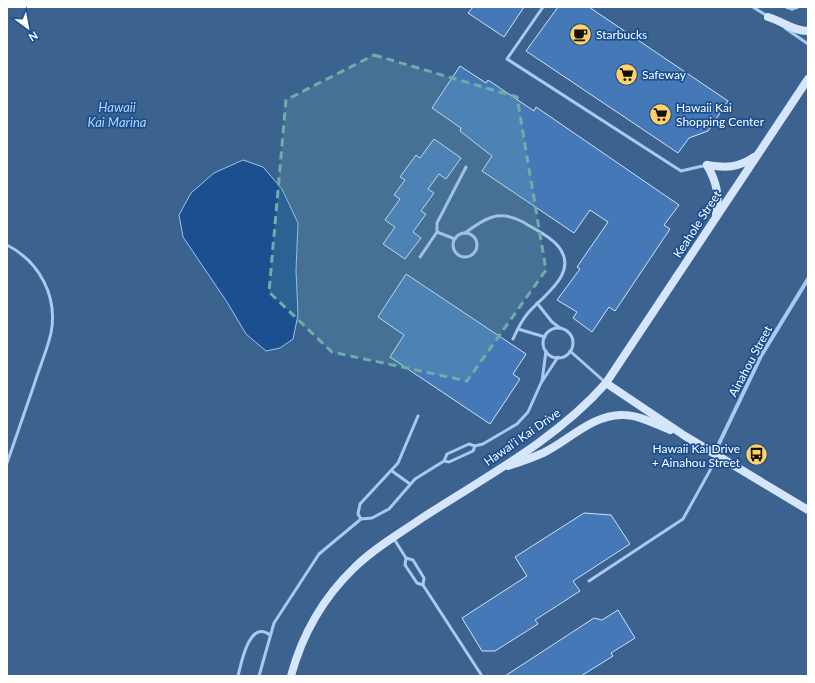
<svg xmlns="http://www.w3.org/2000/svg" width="815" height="683" viewBox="0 0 815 683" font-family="Lato,sans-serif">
<rect width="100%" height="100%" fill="#1b4f8f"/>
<!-- water -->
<path fill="#3c6290" stroke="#9cc4f0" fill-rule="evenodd" d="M 7,7 L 808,7 L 808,676 L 7,676 ZM 243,160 L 263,167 L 282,189 L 298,223 L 296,270 L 298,315 L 293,339 L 280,348 L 266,351 L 246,334 L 227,302 L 183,237 L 179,215 L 191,193 L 214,173 Z"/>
<!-- building -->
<g fill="#4478b7" stroke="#cfe3fa">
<polygon points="473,7 524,7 504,37 468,13"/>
<polygon points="558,7 589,7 728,101 708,131 689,138 678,153 526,51"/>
<polygon points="460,66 486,83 488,80 534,111 536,107 679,205 664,225 670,229 615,311 609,307 592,332 573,318 577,312 557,300 580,269 577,267 608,222 590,210 574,233 482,171 492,156 460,131 461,128 432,108"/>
<polygon points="434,139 461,158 446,179 439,174 428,189 434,193 421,211 426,214 413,232 421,238 405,259 383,244 395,227 385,220 400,199 394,195 405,180 400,177 416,155 420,158"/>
<polygon points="406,274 526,354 513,374 520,379 490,424 390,357 404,335 378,317"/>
<polygon points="584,513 611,515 630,544 573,581 580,591 535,620 538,624 495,651 482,651 462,618 527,576 515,557"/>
<polygon points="618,610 635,638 611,653 613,656 581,676 505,676 594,618 602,620"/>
</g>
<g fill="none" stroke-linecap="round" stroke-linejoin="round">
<!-- service -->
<g stroke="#a9c9ee" stroke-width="3">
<polyline points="543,7 507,59 681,171 707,165"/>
<polyline points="753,7 767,16"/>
<polyline points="786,7 792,9 798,7"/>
<polyline points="785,28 808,44"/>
<polyline points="437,232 437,223 466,167"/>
<circle cx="465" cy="245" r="12"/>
<path d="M 465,233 C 485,218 499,209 523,222 C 534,229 550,236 558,246 C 580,272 544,295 528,313 C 522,320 517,330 513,339"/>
<path d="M 7,245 C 40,262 58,297 51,333 C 47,351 39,368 34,385 C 25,411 16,437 7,463"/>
<polyline points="420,257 437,232 455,239"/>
<polyline points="537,303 552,322 560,328"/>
<circle cx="558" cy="343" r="15"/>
<polyline points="518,329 545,337"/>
<polyline points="570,351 606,383"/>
<polyline points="542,381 546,351"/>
<polyline points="444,461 449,462 473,451 475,446"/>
<polyline points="392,471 410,484"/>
<polyline points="361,519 358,514 360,504 398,463 418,416"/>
<polyline points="394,539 406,558 405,565 417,583 423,585 482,676"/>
<polyline points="406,558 413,560 424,578 423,585"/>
<polyline points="589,581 683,519 718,456"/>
<path d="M 238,676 C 241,664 249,619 270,635"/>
<polyline points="259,676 274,623 319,554 361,519 372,518 389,509 415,479 444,461 447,454 469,444 475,446 483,444 517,424 528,412 541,383 558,357"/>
</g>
<!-- minor -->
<polyline stroke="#a9c9ee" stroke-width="4" points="714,454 761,356 808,279"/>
<!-- secondary -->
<g stroke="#d6e6fa" stroke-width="8">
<path d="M 768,17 C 782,21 793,31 808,31"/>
<path d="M 707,165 C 716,181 720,195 716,214"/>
<path d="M 707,165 C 726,168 738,168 754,157"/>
<polyline points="606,383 685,436 808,510"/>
<path d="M 508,466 C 520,462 532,458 543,453 C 568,441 593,414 623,415 C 639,415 655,424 670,430"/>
<path d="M 291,676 C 302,635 323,598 354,568 C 374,548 399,534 422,518 C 485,477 556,440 606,383 L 808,79"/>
</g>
</g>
<!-- marked area -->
<path fill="#6fada8" fill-opacity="0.2" stroke="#6fada8" stroke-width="3" stroke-dasharray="8 5" stroke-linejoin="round" d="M 374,55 L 517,97 L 546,270 L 467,381 L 332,352 L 269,292 L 286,100 Z"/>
<!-- icons -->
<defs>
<symbol id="cafe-disc" viewBox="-11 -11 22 22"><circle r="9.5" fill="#ffd166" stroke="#1b4f8f"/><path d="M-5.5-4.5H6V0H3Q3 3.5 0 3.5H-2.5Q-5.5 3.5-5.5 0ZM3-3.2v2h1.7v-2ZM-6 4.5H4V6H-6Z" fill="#111"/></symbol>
<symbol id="supermarket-disc" viewBox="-11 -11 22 22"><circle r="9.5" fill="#ffd166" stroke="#1b4f8f"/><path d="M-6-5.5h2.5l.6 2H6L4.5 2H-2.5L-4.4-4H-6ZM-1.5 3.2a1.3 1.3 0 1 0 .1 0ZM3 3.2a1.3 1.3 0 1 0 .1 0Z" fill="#111"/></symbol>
<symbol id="bus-disc" viewBox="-11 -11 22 22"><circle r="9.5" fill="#ffd166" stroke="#1b4f8f"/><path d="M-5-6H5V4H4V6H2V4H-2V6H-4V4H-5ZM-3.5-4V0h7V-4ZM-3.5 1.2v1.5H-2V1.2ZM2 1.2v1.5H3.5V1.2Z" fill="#111"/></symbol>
</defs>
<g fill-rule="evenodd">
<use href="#cafe-disc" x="568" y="22" width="25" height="25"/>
<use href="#supermarket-disc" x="614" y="62" width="25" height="25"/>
<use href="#supermarket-disc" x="648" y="102" width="25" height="25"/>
<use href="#bus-disc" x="744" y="442" width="25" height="25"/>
</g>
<g text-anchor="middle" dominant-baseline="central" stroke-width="3.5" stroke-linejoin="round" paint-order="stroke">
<!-- poi labels -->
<g font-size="12" fill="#fff" stroke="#1b4f8f" text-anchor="start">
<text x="596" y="34">Starbucks</text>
<text x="642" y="74">Safeway</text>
<text x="676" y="107">Hawaii Kai<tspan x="676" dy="14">Shopping Center</tspan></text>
<text x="740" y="448" text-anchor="end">Hawaii Kai Drive<tspan x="740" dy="14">+ Ainahou Street</tspan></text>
</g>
<!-- street labels -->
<g font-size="12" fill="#fff" stroke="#1b4f8f">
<text transform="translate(697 224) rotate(-57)">Keahole Street</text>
<text transform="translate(750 361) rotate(-62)">Ainahou Street</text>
<text transform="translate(522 437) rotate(-35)">Hawai’i Kai Drive</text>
</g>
<!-- water labels -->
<g font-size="13" font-style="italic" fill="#b5d3f5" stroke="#1b4f8f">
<text x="117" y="107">Hawaii<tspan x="117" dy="15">Kai Marina</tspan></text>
</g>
</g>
<!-- border -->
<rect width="815" height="683" fill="none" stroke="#ffffff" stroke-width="16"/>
<!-- north arrow -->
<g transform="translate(28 28) rotate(148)" stroke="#1b4f8f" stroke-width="3" paint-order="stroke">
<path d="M0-3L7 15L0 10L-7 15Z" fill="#ffffff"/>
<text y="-6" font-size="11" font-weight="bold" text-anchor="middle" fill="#ffffff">N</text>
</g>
</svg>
